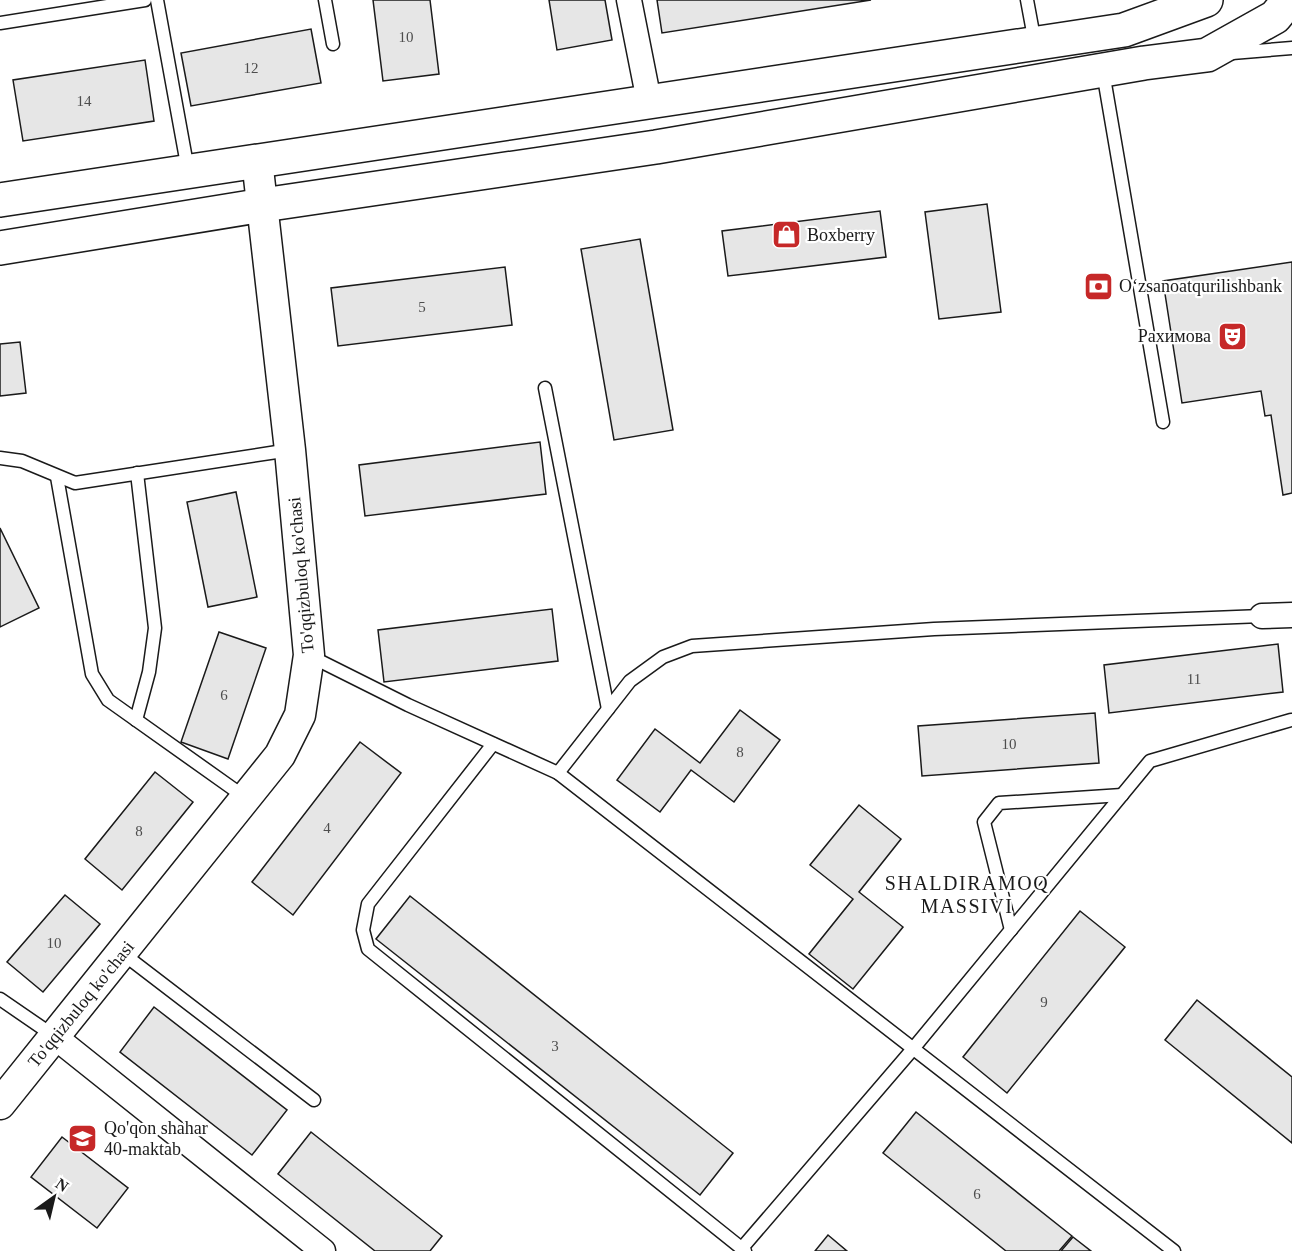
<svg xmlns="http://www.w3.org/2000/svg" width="1292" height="1251" viewBox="0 0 1292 1251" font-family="'Times New Roman',serif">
<rect width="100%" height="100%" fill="#fff"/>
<!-- building -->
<g fill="#e6e6e6" stroke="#1a1a1a" stroke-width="1.5">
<polygon points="373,0 430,0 439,74 383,81"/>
<polygon points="549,0 605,0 612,40 557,50"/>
<polygon points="657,0 871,0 662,33"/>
<polygon points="311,29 321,83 191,106 181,53"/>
<polygon points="145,60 154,121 23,141 13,80"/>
<polygon points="987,204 1001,312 939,319 925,212"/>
<polygon points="880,211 886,257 728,276 722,231"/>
<polygon points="640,239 673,430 614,440 581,249"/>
<polygon points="1292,262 1292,493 1283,495 1271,415 1265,416 1261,391 1182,403 1163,281"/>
<polygon points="505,267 512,325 338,346 331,288"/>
<polygon points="20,342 26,393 0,396 0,344"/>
<polygon points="540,442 546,494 365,516 359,465"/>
<polygon points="236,492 257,597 208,607 187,502"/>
<polygon points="0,528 39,608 0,627"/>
<polygon points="552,609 558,661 384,682 378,630"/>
<polygon points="219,632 266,648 228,759 181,742"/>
<polygon points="1278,644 1283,692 1109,713 1104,665"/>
<polygon points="740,710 780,740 734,802 691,770 660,812 617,780 655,729 700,763"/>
<polygon points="1095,713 1099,763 922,776 918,726"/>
<polygon points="360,742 401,773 293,915 252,882"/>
<polygon points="155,772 193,802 122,890 85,859"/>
<polygon points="859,805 901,839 859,892 903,927 853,989 809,954 853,899 810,865"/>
<polygon points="65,895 100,924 43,992 7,962"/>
<polygon points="410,896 733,1153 700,1195 376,939"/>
<polygon points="1080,911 1125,947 1007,1093 963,1057"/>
<polygon points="1197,1000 1292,1077 1292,1143 1165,1040"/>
<polygon points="154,1007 287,1110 252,1155 120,1052"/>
<polygon points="916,1112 1072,1236 1059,1251 1006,1251 883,1153"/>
<polygon points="311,1132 442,1236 430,1251 375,1251 278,1174"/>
<polygon points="62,1137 128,1188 97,1228 31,1177"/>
<polygon points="828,1235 847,1251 815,1251"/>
<polygon points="1073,1237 1091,1251 1061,1251"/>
</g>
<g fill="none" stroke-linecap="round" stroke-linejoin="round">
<defs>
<g id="service">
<polyline points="157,0 188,170"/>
<polyline points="325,0 333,44"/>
<polyline points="1027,0 1035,43"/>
<polyline points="0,23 145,0"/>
<polyline points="1232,53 1292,48"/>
<polyline points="1103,72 1163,422"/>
<polyline points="545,388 608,709"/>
<polyline points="0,458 22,461 75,483 290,450"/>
<polyline points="57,477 92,674 108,700 246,798"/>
<polyline points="310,656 408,705 558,773 1174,1251"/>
<polyline points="136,720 149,672 155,628 137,473"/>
<polyline points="493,744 368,904 363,930 368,949 745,1251"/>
<polyline points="558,773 630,681 663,657 692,646 934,629 1262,616"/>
<polyline points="1011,930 984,822 999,803 1122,795"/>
<polyline points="122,953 314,1100"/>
<polyline points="0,999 54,1036"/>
<polyline points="742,1248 912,1050 1150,761 1291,720"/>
</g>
<g id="minor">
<polyline points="629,0 649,101"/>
<polyline points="1262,616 1292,615"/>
<polyline points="55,1037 323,1251"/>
</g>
<polyline id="tertiary" points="0,1104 280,755 300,715 309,655 290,450 257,160"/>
<g id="primary">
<polyline points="0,200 1124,30 1206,0"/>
<polyline points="0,248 263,205 656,147 1144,63 1207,55 1275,17 1289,0"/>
</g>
</defs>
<!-- service casing -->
<use href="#service" stroke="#1a1a1a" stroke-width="15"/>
<!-- minor casing -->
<use href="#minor" stroke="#1a1a1a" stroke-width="27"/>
<!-- tertiary casing -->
<use href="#tertiary" stroke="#1a1a1a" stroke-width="33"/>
<!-- primary casing -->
<use href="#primary" stroke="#1a1a1a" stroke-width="36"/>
<!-- service -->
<use href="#service" stroke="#fff" stroke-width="12"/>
<!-- minor -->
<use href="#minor" stroke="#fff" stroke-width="24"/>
<!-- tertiary -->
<use href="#tertiary" stroke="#fff" stroke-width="30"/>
<!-- primary -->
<use href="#primary" stroke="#fff" stroke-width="33"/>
</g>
<!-- icons -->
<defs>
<symbol id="shop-square" viewBox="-11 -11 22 22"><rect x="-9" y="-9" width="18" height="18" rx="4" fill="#c62828" stroke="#fff"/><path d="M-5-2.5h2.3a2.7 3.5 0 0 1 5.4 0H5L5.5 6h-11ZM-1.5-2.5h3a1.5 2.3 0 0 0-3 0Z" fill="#fff"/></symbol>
<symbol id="bank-square" viewBox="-11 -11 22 22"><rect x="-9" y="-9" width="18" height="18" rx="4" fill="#c62828" stroke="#fff"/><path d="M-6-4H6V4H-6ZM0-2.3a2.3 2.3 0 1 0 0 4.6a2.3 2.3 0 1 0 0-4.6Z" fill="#fff"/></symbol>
<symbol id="theatre-square" viewBox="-11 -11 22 22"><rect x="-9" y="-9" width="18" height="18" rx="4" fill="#c62828" stroke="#fff"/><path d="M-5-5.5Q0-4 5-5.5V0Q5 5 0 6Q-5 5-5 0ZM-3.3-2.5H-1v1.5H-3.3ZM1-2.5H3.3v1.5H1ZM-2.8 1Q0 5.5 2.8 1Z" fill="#fff"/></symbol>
<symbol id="school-square" viewBox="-11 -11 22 22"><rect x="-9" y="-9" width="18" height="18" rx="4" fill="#c62828" stroke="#fff"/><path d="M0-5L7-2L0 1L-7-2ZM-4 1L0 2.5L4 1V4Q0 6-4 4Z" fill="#fff"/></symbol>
</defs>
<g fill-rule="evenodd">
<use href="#shop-square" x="770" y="218" width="33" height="33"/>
<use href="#bank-square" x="1082" y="270" width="33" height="33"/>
<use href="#theatre-square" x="1216" y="320" width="33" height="33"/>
<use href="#school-square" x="66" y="1122" width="33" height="33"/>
</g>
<g text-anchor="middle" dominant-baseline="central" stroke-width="4.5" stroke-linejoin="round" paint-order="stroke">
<!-- number labels -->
<g font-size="15" fill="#4d4d4d">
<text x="406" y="37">10</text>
<text x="251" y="68">12</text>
<text x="84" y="101">14</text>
<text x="422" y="307">5</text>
<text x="1194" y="679">11</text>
<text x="224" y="695">6</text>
<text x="1009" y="744">10</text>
<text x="740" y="752">8</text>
<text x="327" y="828">4</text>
<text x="139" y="831">8</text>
<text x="54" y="943">10</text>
<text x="1044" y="1002">9</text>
<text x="555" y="1046">3</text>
<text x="977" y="1194">6</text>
</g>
<!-- poi labels -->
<g font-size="18" fill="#1a1a1a" stroke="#fff" text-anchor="start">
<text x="807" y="235">Boxberry</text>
<text x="1119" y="286">Oʻzsanoatqurilishbank</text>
<text x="1211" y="336" text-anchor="end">Рахимова</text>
<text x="104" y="1128">Qo'qon shahar<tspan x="104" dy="21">40-maktab</tspan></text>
</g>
<!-- street labels -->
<g font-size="18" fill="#1a1a1a" stroke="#fff">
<text transform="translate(301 575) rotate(-95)">To'qqizbuloq ko'chasi</text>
<text transform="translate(81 1004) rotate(-51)">To'qqizbuloq ko'chasi</text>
</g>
<!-- neighbourhood labels -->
<g font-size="20" letter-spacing="1.5" fill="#1a1a1a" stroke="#fff">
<text x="967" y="883">SHALDIRAMOQ<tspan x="967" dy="23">MASSIVI</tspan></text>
</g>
</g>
<!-- north arrow -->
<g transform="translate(54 1197) rotate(34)" stroke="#ffffff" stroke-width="4.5" paint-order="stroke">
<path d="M0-4.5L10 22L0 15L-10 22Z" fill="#1a1a1a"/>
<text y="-9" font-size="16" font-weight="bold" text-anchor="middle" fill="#1a1a1a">N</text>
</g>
</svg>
